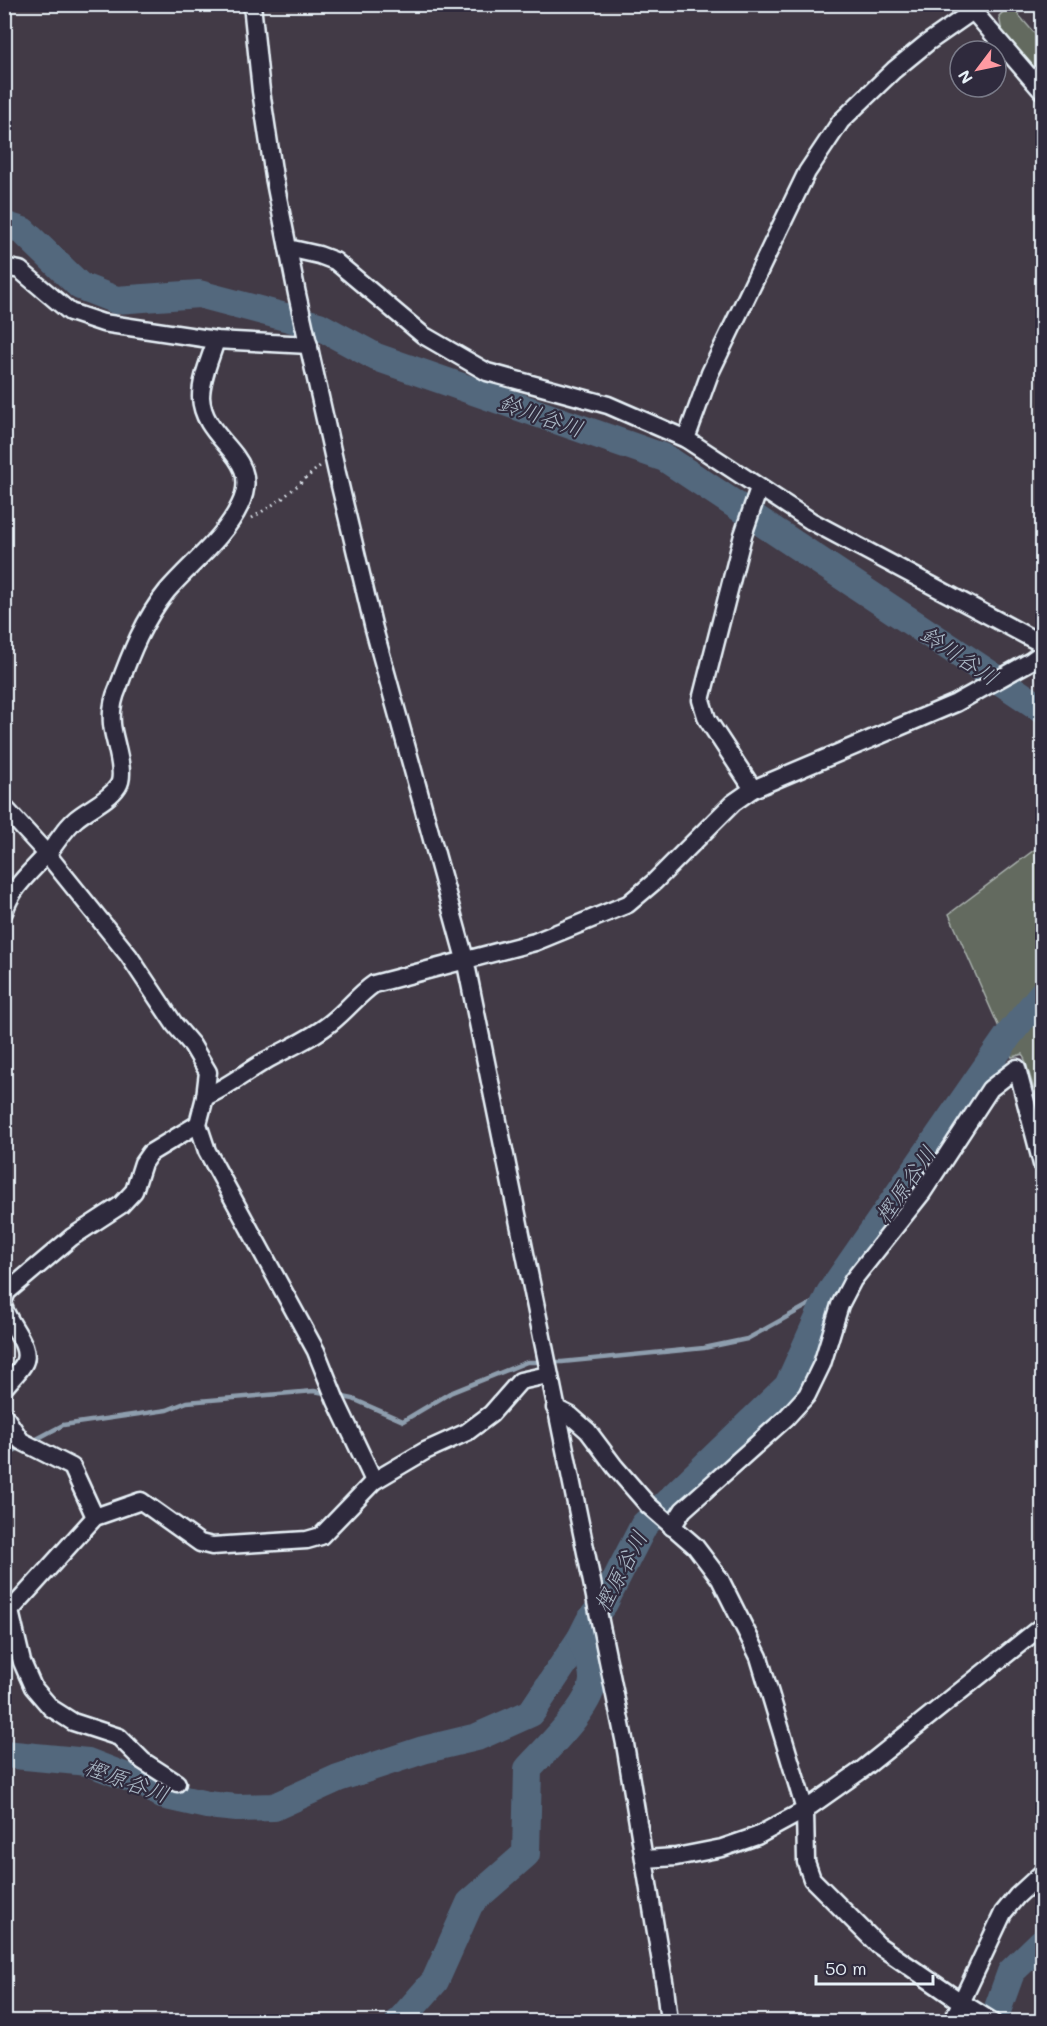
<svg xmlns="http://www.w3.org/2000/svg" width="1047" height="2026" viewBox="0 0 1047 2026" font-family="Mali,'Klee One',sans-serif">
<rect width="100%" height="100%" fill="#423a46"/>
<filter id="ink" filterUnits="userSpaceOnUse"><feTurbulence type="fractalNoise" baseFrequency=".0167" numOctaves="2"/><feDisplacementMap in="SourceGraphic" scale="12" xChannelSelector="R" yChannelSelector="G"/><feConvolveMatrix kernelMatrix="1 2 1 2 8 2 1 2 1" color-interpolation-filters="sRGB"/></filter>
<g filter="url(#ink)">
<!-- green -->
<g fill="#646b5e" stroke="#a6aeab" stroke-width="1.5">
<polygon points="1010,5 1042,42 1042,76 1002,32 999,16"/>
<polygon points="1042,844 1042,1115 1023,1054 1012,1057 949,914"/>
</g>
<g fill="none" stroke-linecap="round" stroke-linejoin="round">
<!-- stream -->
<g stroke="#8e9eae" stroke-width="4.5">
<polyline points="338,1396 353,1399 403,1421 450,1393 527,1362 562,1362 704,1348 747,1339 830,1293"/>
<polyline points="31,1442 63,1425 167,1410 187,1402 314,1391 330,1394"/>
<polyline points="4,1456 23,1446"/>
</g>
<!-- river -->
<g stroke="#52677d" stroke-width="28">
<polyline points="4,225 23,231 80,286 116,300 199,294 319,326 376,357 665,458 1042,709"/>
<polyline points="4,1754 88,1762 145,1784 162,1795 207,1805 237,1808 274,1807 338,1778 423,1750 477,1737 531,1713 581,1638 589,1622 604,1603 644,1525 788,1386 830,1293 1008,1036 1042,994"/>
<path d="M 399,2022 L 435,1981 L 470,1903 L 526,1854 L 528,1769 C 545,1750 594,1704 593,1678 C 593,1665 585,1650 581,1638"/>
<polyline points="993,2022 1011,1972 1042,1942"/>
</g>
<defs>
<g id="minor">
<polyline points="252,4 261,91 274,177 297,294 337,473 374,629 465,959 625,1744 665,1987 669,2022"/>
<polyline points="967,4 1042,91"/>
<polyline points="288,248 319,255 335,261 423,335 487,372 608,405 686,439 811,521 1042,644"/>
<polyline points="4,267 20,270 70,312 103,323 216,340 309,345"/>
<polyline points="686,439 710,373 807,172 841,121 894,70 927,43 983,4"/>
<polyline points="753,789 707,719 701,700 743,535 759,488"/>
<polyline points="4,807 47,854 129,956 175,1025 192,1045 208,1072 205,1097 198,1124 207,1151 316,1351 336,1401 374,1481"/>
<path d="M 4,912 C 12,887 30,873 47,854 C 57,843 64,829 76,819 C 89,808 108,801 118,786 C 127,773 113,739 112,724 C 111,712 113,699 118,688 C 130,655 144,619 167,591 C 191,563 224,539 240,505 C 264,455 203,443 201,397 C 201,378 211,357 216,340"/>
<path d="M 205,1097 C 227,1087 245,1073 265,1061 C 288,1048 313,1038 333,1021 C 348,1009 359,994 374,984 L 535,942 L 628,904 L 654,882 L 733,803 L 753,789 L 956,703 L 1031,661 L 1042,653"/>
<polyline points="4,1299 7,1292 72,1237 121,1205 134,1191 143,1163 150,1153 198,1124"/>
<path d="M 4,1308 C 9,1325 34,1348 23,1365 C 18,1373 10,1380 4,1388"/>
<polyline points="555,1408 571,1416 588,1431 615,1467 648,1505 695,1546 720,1579 759,1657 805,1810 806,1862 812,1879 878,1945 961,2002 993,2022"/>
<polyline points="4,1415 21,1441 72,1467 95,1517"/>
<polyline points="672,1527 683,1510 786,1418 807,1395 822,1364 840,1305 853,1280 922,1193 990,1089 1017,1068 1042,1164"/>
<polyline points="177,1783 143,1761 119,1737 73,1722 51,1708 33,1687 22,1662 10,1611 95,1517 141,1501 200,1543 212,1546 307,1540 321,1536 374,1481 425,1451 467,1432 491,1414 520,1381 548,1375"/>
<polyline points="645,1859 676,1857 722,1848 757,1836 805,1810 863,1769 1042,1626"/>
<polyline points="952,2022 1003,1913 1017,1896 1042,1873"/>
</g>
</defs>
<!-- minor casing -->
<use href="#minor" stroke="#e8f1f8" stroke-width="21"/>
<!-- path -->
<polyline stroke="#e8f1f8" stroke-width="3" stroke-dasharray="1.5 4.5" stroke-linecap="butt" points="252,518 283,498 320,466"/>
<!-- minor -->
<use href="#minor" stroke="#2f2a3d" stroke-width="16"/>
</g>
</g>
<g text-anchor="middle" dominant-baseline="central" stroke-width="4.5" stroke-linejoin="round" paint-order="stroke">
<!-- water labels -->
<g font-size="22" font-style="italic" fill="#acbac7" stroke="#2f2a3d">
<text transform="translate(541 415) rotate(19)">鈴川谷川</text>
<text transform="translate(960 655) rotate(34)">鈴川谷川</text>
<text transform="translate(905 1184) rotate(-55)">樫原谷川</text>
<text transform="translate(620 1571) rotate(-62)">樫原谷川</text>
<text transform="translate(127 1780) rotate(20)">樫原谷川</text>
</g>
</g>
<!-- margin -->
<rect width="1047" height="2026" fill="none" stroke="#2f2a3d" stroke-width="24"/>
<rect x="12" y="12" width="1023" height="2002" fill="none" stroke="#e8f1f8" stroke-width="2" filter="url(#ink)"/>
<!-- north arrow -->
<g transform="translate(978 69) rotate(238)"><circle r="28" fill="#2f2a3d" stroke="#797a88" stroke-width="1.5"/>
<path d="M0-4.5L10 22L0 15L-10 22Z" fill="#ff9aa2"/>
<text y="-9" font-size="16" font-weight="bold" text-anchor="middle" fill="#e8f1f8">N</text>
</g>
<!-- scale -->
<path d="M816 1975v9h117v-9" fill="none" stroke="#e8f1f8" stroke-width="3"/>
<text x="825" y="1975" font-size="18" fill="#e8f1f8" stroke="#2f2a3d" stroke-width="4.5" paint-order="stroke">50 m</text>
</svg>
